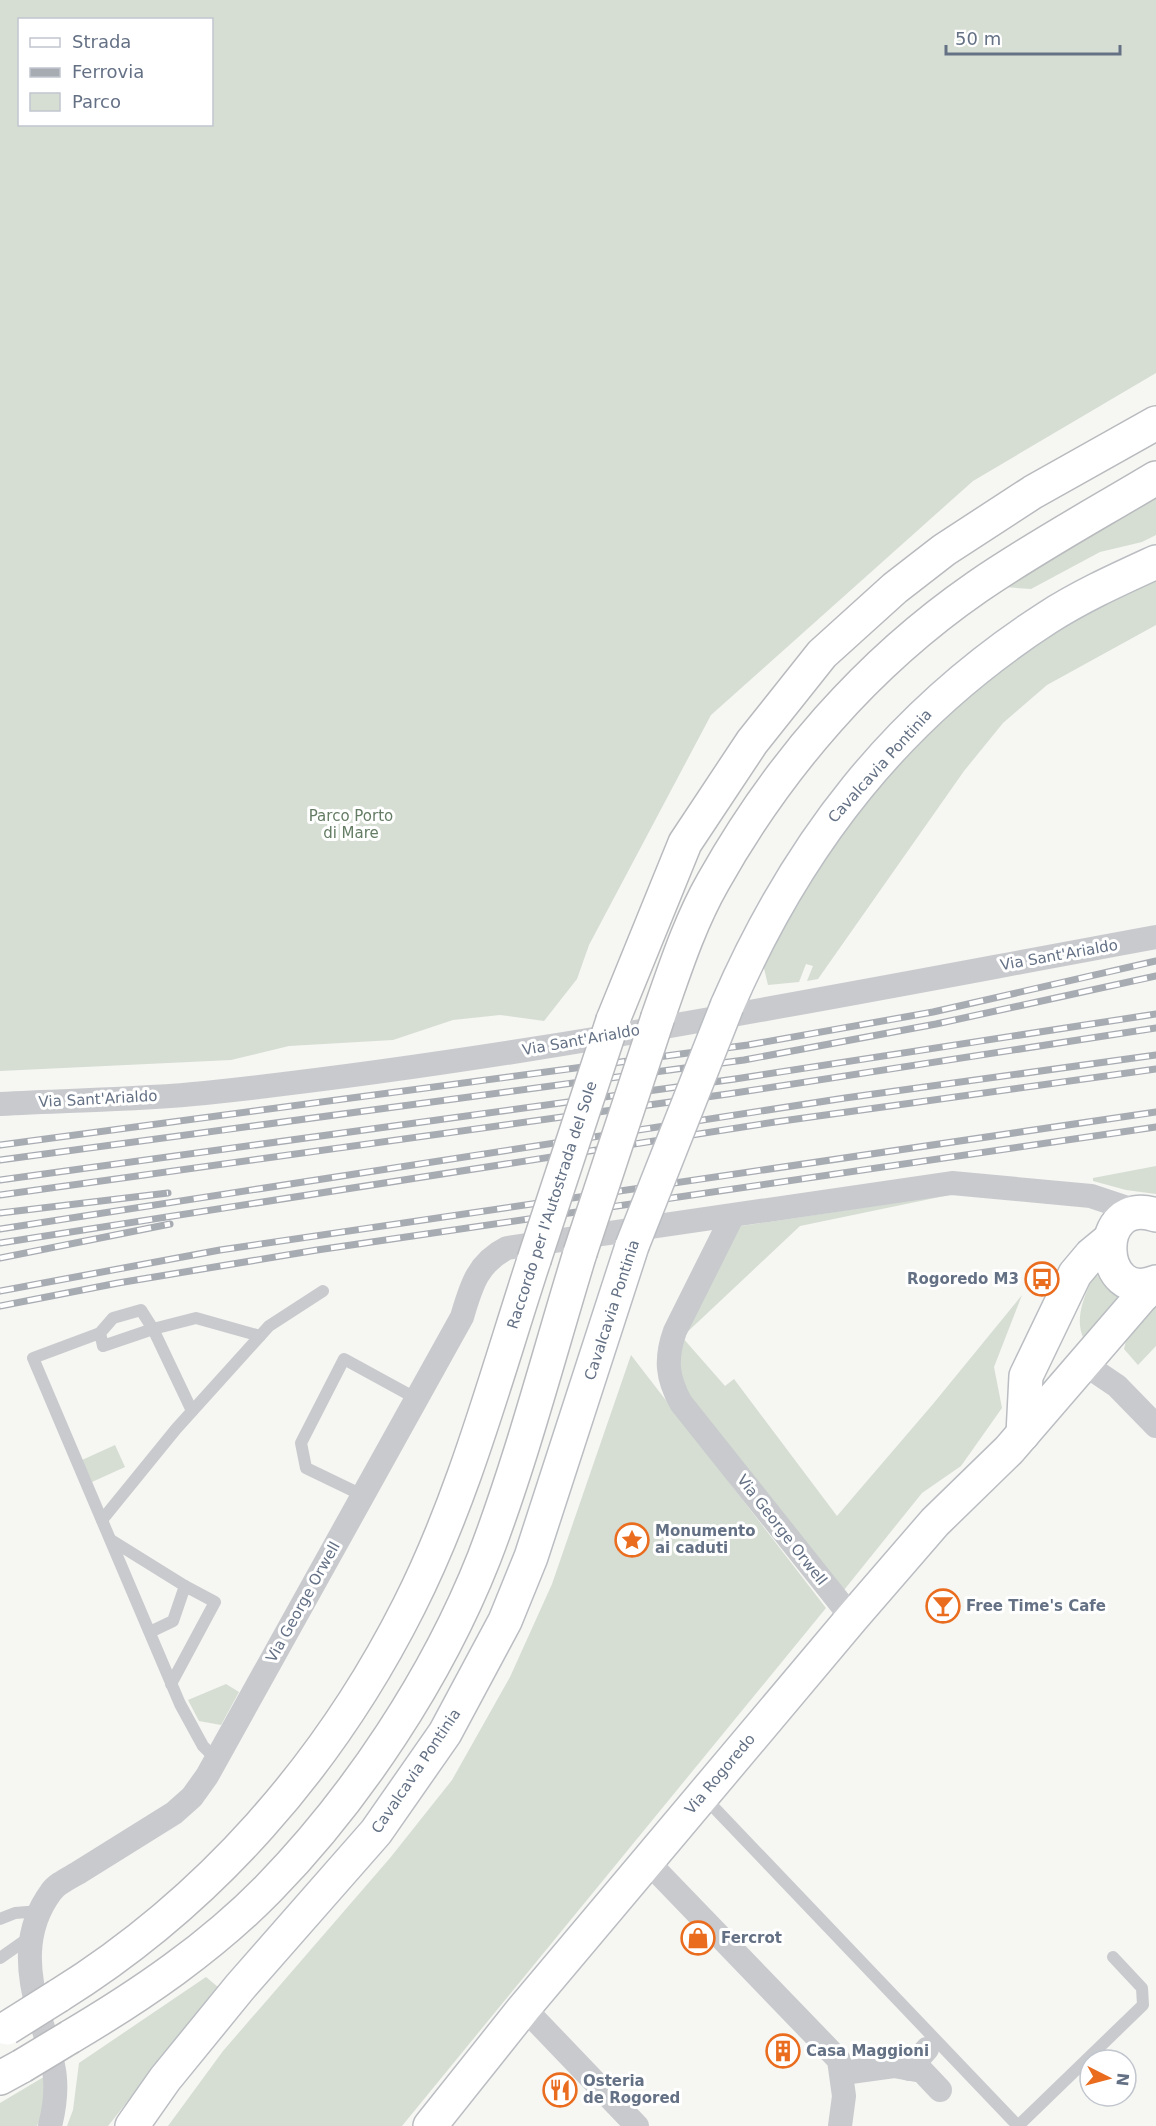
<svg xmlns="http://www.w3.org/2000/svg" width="1156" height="2126" viewBox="0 0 1156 2126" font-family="'DejaVu Sans',sans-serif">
<rect width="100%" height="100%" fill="#f6f6f2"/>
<!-- green -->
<g fill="#d6ded3" fill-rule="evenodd">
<path d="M 0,0 L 1156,0 L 1156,373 L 973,481 L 711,715 L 589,945 L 577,979 L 544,1021 L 500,1015 L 453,1020 L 393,1040 L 289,1046 L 231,1060 L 0,1071 ZM 20,20 L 212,20 L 212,124 L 20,124 Z"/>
<polygon points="1156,492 1156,535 1142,542 1100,552 1031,589 1004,587"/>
<polygon points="1156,575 1156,625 1047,685 1003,723 964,771 818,979 807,981 813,966 806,964 799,982 768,985 763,964 800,886 865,795 951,704 1044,637"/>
<polygon points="1156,1166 1156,1194 1126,1190 1093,1181 1093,1178"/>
<path d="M 959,1193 L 800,1226 L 682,1337 L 725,1386 L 734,1379 L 837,1516 L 933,1404 L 1022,1295 L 994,1367 L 1002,1408 L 961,1466 L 922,1493 L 840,1595 L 686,1399 C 674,1379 672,1362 678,1340 L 735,1227 Z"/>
<path d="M 1095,1273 L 1108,1287 L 1124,1295 L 1086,1343 C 1072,1320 1085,1295 1095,1273 Z"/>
<polygon points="1156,1306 1156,1346 1138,1365 1124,1349 1127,1336"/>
<polygon points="631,1355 826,1608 402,2126 168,2126 223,2051 390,1858 452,1780 510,1677 552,1584"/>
<polygon points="115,1445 125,1467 92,1482 82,1460"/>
<polygon points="226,1684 239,1692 221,1725 199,1721 188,1700"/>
<polygon points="206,1977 218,1987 108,2126 67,2126 73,2110 79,2063"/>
<polygon points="47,2075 48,2105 37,2126 0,2126 0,2103"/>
</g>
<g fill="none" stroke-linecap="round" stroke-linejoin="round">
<defs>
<g id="secondary">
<path d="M 727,1006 C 797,844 897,715 1047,618 C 1081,596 1119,579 1156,562"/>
<path d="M 1156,1215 C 1092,1194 1097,1306 1156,1282"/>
<polyline points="1023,1434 1026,1376 1075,1274 1091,1255 1108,1241"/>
<polyline points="132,2126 165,2079 240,1987 376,1832 445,1733 505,1621 531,1557 632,1246"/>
<polyline points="430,2126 524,2008 852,1618 935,1522 1009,1450 1141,1297 1156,1283"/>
</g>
<g id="highway">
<path d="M 658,1017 C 674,972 689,924 713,882 C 778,766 867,663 977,587 C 1035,547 1096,514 1156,478"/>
<polyline points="613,1020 685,843 752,742 822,654 895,588 944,550 1033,492 1156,423"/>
<path d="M 58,1996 C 209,1902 329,1765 409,1606 C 464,1497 496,1376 534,1260"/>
<path d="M 70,2037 C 141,1995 210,1948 268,1889 C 357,1798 437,1677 484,1558 C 522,1459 549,1354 580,1253"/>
<polyline points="0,2078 22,2066"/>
</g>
</defs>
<!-- secondary casing -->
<use href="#secondary" stroke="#babdc2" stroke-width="36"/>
<!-- highway casing -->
<use href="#highway" stroke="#b8babe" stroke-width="36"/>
<!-- lane -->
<g stroke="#c8cace" stroke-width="12">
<polyline points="100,1333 33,1358 180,1704 203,1746 216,1759"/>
<polyline points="192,1411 153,1329 103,1346 100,1333 113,1318 141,1310 153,1329 196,1318 260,1336"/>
<polyline points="362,1495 306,1468 301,1443 344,1359 408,1394 415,1401"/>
<polyline points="102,1520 176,1429 269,1326 323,1291"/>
<polyline points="111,1540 185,1586"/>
<polyline points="150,1632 173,1621 185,1586 215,1602 171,1684"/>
<polyline points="703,1796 1018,2126"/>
<polyline points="0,1919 15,1913 40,1911"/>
<polyline points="0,1958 30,1937"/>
<polyline points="1018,2126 1143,2005 1142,1988 1113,1957"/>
</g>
<!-- street -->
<g stroke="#c8cace" stroke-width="24">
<path d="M 0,1104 C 68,1100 137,1100 205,1093 C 525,1059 840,995 1156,937"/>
<path d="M 732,1217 L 675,1331 C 665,1359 667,1378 681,1403 L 852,1618"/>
<polyline points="1083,1363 1117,1386 1156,1426"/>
<polyline points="647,1861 839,2060 844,2096 840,2126"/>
<polyline points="524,2008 637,2126"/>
<polyline points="909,2069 927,2049"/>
<polyline points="843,2073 894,2066 922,2071 940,2090"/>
<path d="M 50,2126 C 62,2079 52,2059 39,2014 C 27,1972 23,1930 51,1892 C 57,1883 72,1877 81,1871 C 112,1852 143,1832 174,1813 L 192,1797 L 207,1776 L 462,1317 C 471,1287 477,1263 507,1248 L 952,1183 L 1091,1196 L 1142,1213"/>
</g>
<!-- secondary -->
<use href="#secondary" stroke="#fff" stroke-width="33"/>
<!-- highway -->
<use href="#highway" stroke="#fff" stroke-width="33"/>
<defs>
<g id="rail">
<polyline points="0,1145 748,1045 933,1012 1156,961"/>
<polyline points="0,1160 744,1060 936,1024 1156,976"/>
<polyline points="0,1180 735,1079 1156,1014"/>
<polyline points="0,1195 728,1094 1156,1028"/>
<polyline points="0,1213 168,1193"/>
<polyline points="0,1229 845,1098 1156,1055"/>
<polyline points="0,1243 775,1122 1156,1069"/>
<polyline points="0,1258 170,1224"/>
<polyline points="0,1291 220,1250 1156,1112"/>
<polyline points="0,1306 118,1283 317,1250 1156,1127"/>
</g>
</defs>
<!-- rail casing -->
<use href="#rail" stroke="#a7abb2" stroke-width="7"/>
<!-- rail -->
<use href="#rail" stroke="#fff" stroke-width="4.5" stroke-dasharray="14" stroke-linecap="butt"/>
<defs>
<polyline id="secondary-bridge" points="632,1246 727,1006"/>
<g id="highway-bridge">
<polyline points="580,1253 658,1017"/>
<polyline points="534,1260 613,1020"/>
<polyline points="7,2028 58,1996"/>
<polyline points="22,2066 70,2037"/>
</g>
</defs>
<!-- secondary-bridge casing -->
<use href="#secondary-bridge" stroke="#babdc2" stroke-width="36" stroke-linecap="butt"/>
<!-- highway-bridge casing -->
<use href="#highway-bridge" stroke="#b8babe" stroke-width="36" stroke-linecap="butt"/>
<!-- secondary-bridge -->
<use href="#secondary-bridge" stroke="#fff" stroke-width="33"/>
<!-- highway-bridge -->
<use href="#highway-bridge" stroke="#fff" stroke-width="33"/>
</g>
<!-- icons -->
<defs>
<symbol id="bus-ring" viewBox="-11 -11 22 22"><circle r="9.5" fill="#fff" stroke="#ea6c1e" stroke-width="1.5"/><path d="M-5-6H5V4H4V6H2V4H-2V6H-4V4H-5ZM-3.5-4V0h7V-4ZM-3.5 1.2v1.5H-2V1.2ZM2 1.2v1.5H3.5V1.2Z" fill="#ea6c1e"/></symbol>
<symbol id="sight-ring" viewBox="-11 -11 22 22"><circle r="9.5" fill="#fff" stroke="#ea6c1e" stroke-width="1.5"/><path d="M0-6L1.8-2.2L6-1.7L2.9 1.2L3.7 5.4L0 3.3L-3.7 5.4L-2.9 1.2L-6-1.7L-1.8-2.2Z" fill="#ea6c1e"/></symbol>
<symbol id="bar-ring" viewBox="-11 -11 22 22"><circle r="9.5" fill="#fff" stroke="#ea6c1e" stroke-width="1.5"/><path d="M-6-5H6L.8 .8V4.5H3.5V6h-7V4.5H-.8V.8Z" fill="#ea6c1e"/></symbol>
<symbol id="shop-ring" viewBox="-11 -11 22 22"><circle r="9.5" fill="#fff" stroke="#ea6c1e" stroke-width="1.5"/><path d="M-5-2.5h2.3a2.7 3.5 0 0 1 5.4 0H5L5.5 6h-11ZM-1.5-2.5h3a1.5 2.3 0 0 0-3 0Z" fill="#ea6c1e"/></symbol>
<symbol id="building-ring" viewBox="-11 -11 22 22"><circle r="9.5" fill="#fff" stroke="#ea6c1e" stroke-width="1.5"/><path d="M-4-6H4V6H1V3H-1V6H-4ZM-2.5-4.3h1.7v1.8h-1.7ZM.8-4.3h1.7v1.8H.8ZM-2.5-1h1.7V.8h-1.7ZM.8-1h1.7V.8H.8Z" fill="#ea6c1e"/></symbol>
<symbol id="restaurant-ring" viewBox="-11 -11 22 22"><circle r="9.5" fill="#fff" stroke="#ea6c1e" stroke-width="1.5"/><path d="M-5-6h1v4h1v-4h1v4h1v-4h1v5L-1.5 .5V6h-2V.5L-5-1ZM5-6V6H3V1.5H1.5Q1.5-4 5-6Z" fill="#ea6c1e"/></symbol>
</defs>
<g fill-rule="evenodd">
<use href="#bus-ring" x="1023" y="1260" width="38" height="38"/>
<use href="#sight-ring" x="613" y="1521" width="38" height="38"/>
<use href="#bar-ring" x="924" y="1587" width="38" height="38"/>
<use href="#shop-ring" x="679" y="1919" width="38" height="38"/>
<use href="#building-ring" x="764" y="2032" width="38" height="38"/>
<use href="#restaurant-ring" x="541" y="2071" width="38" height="38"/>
</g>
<g text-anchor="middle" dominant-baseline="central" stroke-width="6" stroke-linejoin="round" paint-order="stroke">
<!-- street labels -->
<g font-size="15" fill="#647185" stroke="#fff">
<text transform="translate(880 766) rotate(-48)">Cavalcavia Pontinia</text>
<text transform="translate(1059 955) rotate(-10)">Via Sant'Arialdo</text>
<text transform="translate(581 1040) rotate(-10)">Via Sant'Arialdo</text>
<text transform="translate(98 1099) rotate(-3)">Via Sant'Arialdo</text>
<text transform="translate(552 1205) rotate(-72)">Raccordo per l'Autostrada del Sole</text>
<text transform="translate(612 1310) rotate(-72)">Cavalcavia Pontinia</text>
<text transform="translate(782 1530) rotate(52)">Via George Orwell</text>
<text transform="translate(303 1602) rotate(-61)">Via George Orwell</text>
<text transform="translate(416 1771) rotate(-56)">Cavalcavia Pontinia</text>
<text transform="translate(720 1774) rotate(-50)">Via Rogoredo</text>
</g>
<!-- park labels -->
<g font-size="15" fill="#647c63" stroke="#fff">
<text x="351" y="816">Parco Porto<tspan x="351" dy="17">di Mare</tspan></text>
</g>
<!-- poi labels -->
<g font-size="15" font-weight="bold" fill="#647185" stroke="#fff" text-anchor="start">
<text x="1019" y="1279" text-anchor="end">Rogoredo M3</text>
<text x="655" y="1531">Monumento<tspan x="655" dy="17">ai caduti</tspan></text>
<text x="966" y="1606">Free Time's Cafe</text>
<text x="721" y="1938">Fercrot</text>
<text x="806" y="2051">Casa Maggioni</text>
<text x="583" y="2081">Osteria<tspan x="583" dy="17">de Rogored</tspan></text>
</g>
</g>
<!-- legend -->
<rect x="18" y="18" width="195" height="108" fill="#ffffff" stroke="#c1c6ce" stroke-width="1.5"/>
<rect x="30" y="38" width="30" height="9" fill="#ffffff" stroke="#c1c6ce" stroke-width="1.5"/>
<text x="72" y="48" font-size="18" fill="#647185">Strada</text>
<rect x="30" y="68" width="30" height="9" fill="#a7abb2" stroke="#c1c6ce" stroke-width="1.5"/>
<text x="72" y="78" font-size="18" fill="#647185">Ferrovia</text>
<rect x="30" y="93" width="30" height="18" fill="#d6ded3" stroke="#c1c6ce" stroke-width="1.5"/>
<text x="72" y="108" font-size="18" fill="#647185">Parco</text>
<!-- north arrow -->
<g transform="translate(1108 2078) rotate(96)"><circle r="28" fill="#ffffff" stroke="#c1c6ce" stroke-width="1.5"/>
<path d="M0-4.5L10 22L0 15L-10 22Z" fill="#ea6c1e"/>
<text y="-9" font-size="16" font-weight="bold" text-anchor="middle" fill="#647185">N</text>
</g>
<!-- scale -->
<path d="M946 45v9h174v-9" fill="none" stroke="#647185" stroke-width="3"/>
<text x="955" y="45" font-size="18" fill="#647185" stroke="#ffffff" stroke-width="4.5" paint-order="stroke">50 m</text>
</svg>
